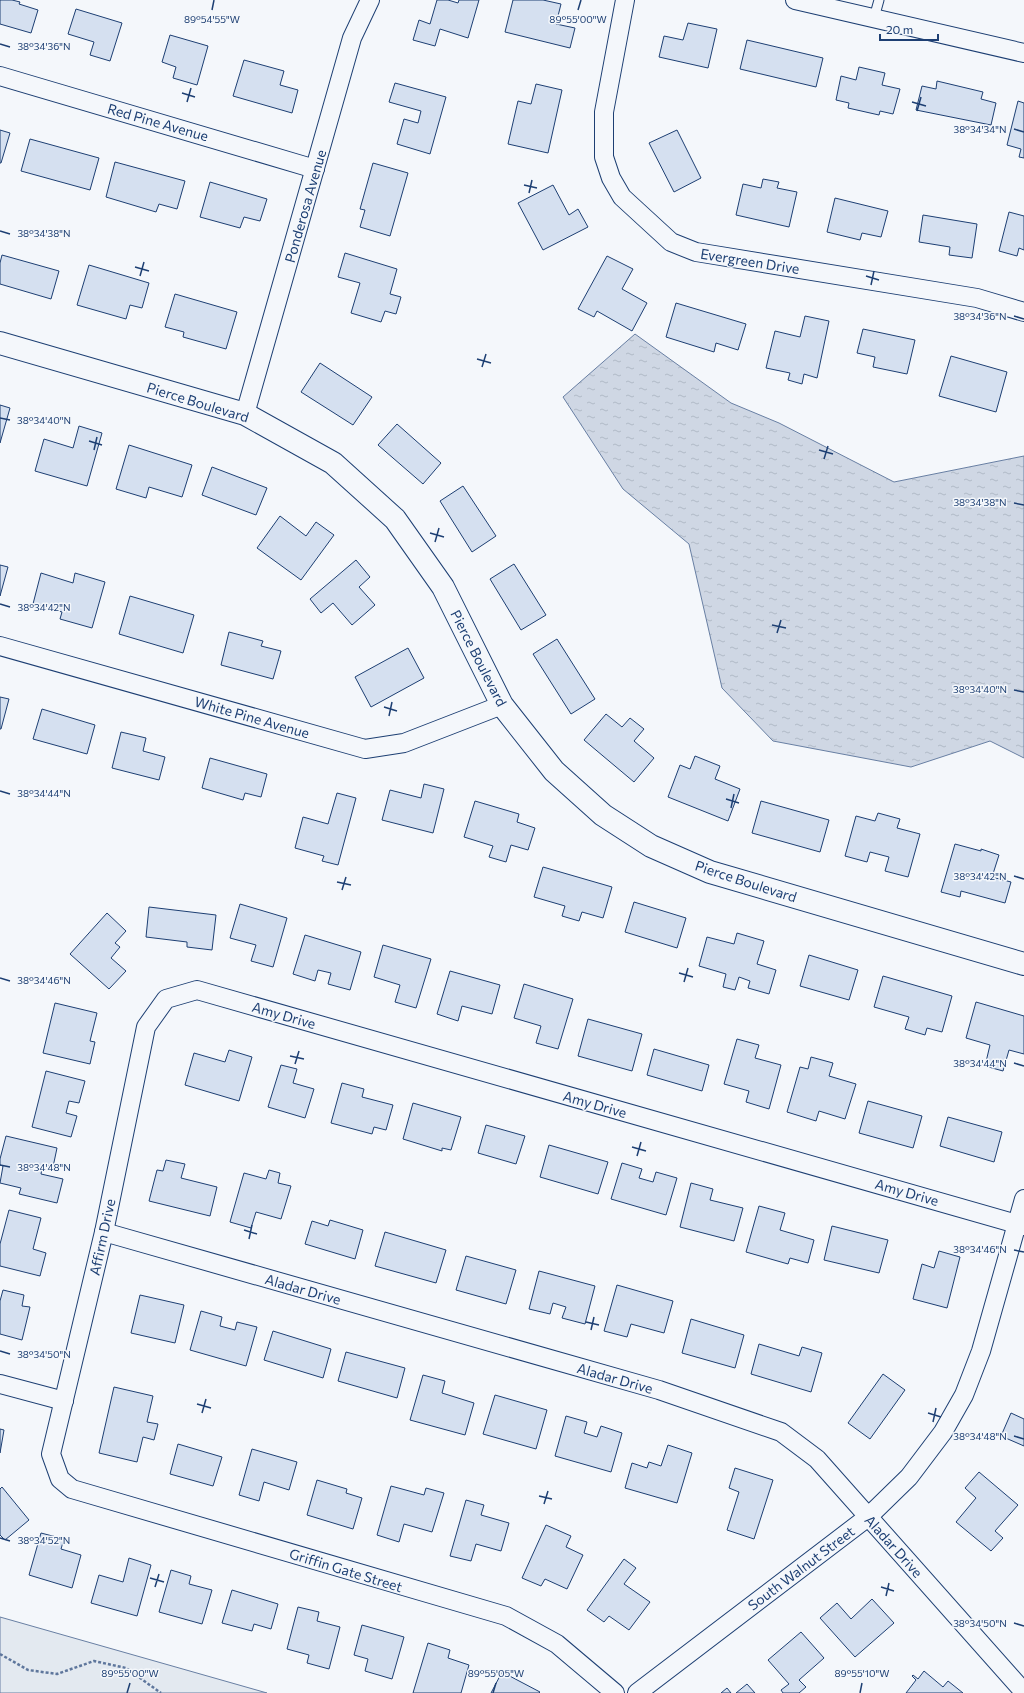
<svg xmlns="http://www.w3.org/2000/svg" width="1024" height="1693" viewBox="0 0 1024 1693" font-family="Commissioner,sans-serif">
<defs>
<pattern id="water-ripples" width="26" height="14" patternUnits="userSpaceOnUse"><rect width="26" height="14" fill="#cfd7e4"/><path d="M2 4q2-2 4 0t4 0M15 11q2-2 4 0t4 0" fill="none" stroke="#b1bac7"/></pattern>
</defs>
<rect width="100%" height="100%" fill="#f4f7fb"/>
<!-- park -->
<polygon fill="#e3e9f0" stroke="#687fa3" points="0,1617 267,1693 0,1693"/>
<!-- water -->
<polygon fill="url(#water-ripples)" stroke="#687fa3" points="635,334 731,403 779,423 894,482 1024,456 1024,758 990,741 911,767 773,741 722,688 689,544 623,489 563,397"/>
<!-- building -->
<g fill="#d5e0f0" stroke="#1d3f73">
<polygon points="0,0 12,0 20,2 19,4 38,10 31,33 0,24"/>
<polygon points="437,0 448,0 458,3 459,0 479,0 468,38 440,29 435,46 413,40 419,20 430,24"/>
<polygon points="513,0 543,0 561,4 556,24 575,28 570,48 505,32"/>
<polygon points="76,9 122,23 110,61 90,55 94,42 68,34"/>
<polygon points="688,23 717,29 708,68 659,57 664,36 683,40"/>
<polygon points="170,35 208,46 197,85 173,78 176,67 162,62"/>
<polygon points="747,40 823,58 816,87 740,69"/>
<polygon points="244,60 284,71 280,85 298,90 292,113 233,96"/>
<polygon points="859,67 885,73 882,85 900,89 893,114 880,111 879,115 848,108 849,103 836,100 841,76 856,80"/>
<polygon points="937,81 983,92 981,99 996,103 991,125 916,110 922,86 936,89"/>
<polygon points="395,83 446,97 430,154 397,144 404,119 418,123 421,111 389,102"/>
<polygon points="536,84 562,90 548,153 508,144 518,101 531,104"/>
<polygon points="1018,101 1024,103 1024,158 1019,157 1021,149 1007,145"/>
<polygon points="0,130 10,133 1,163 0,163"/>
<polygon points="677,130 701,178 674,192 649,143"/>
<polygon points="30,139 99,158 90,190 21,171"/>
<polygon points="115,162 185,181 177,209 159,204 156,212 106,197"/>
<polygon points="373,163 408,173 390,236 360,227 365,210 360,209"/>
<polygon points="763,179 779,182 777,188 797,192 789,227 736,215 743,184 761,188"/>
<polygon points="210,182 267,199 260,221 244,217 240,228 200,217"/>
<polygon points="553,185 569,215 578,209 588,227 543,250 518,203"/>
<polygon points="835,198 888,211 881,237 862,233 860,240 827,232"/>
<polygon points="1009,212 1024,216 1024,250 1019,248 1017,256 999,251"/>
<polygon points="923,215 977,224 972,258 949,255 950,247 919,242"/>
<polygon points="345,253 397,269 390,294 401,297 396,314 385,311 381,322 351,313 360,283 338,277"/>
<polygon points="2,255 59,271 51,299 0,284 0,263"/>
<polygon points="607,256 633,269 622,289 647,303 632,331 597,311 594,317 578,309"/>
<polygon points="89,265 149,283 142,308 130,305 126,319 77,305"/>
<polygon points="175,294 237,312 226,349 183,337 184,332 165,327"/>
<polygon points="676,303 746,324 738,350 716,343 714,352 666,337"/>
<polygon points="805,316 829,321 817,378 804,374 802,384 788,380 790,373 766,368 775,331 800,337"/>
<polygon points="863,329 915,340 907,374 873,367 875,357 857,353"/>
<polygon points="951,356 1007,372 996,412 939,396"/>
<polygon points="320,363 372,397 353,425 301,392"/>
<polygon points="0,405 10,408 0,443"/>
<polygon points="397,424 441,463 423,484 378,445"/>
<polygon points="79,426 102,433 87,486 35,471 44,439 73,448"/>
<polygon points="129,445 192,465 182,497 149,487 146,498 116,489"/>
<polygon points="212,467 267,488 256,515 202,495"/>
<polygon points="463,486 496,536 472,552 440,501"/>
<polygon points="280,516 306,536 316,522 334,535 301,580 257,548"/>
<polygon points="356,560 370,577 359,587 375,605 352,625 333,603 321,613 310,599"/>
<polygon points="514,564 546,615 521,630 490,579"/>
<polygon points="0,565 8,567 0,596"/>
<polygon points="41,573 73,583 75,573 105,582 92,628 60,619 62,612 33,604"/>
<polygon points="130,596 194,615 183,653 119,634"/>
<polygon points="229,632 263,641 261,646 281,651 273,679 221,665"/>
<polygon points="557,639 595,699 571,714 533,654"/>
<polygon points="408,648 424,678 371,707 355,677"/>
<polygon points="0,697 9,699 1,729 0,729"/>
<polygon points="42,709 95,725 87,754 33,739"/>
<polygon points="606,714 622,727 630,718 644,729 634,741 654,758 634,782 584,740"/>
<polygon points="121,732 146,738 143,751 165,757 159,780 112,768"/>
<polygon points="695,756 720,766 715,779 740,789 728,821 668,797 680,765 690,769"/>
<polygon points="210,758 267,774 261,797 245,793 243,800 202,788"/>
<polygon points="424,784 444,789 433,833 382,820 390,790 421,798"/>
<polygon points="337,793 356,798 338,865 322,861 324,856 295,848 303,817 328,824"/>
<polygon points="475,801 519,814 517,822 535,828 528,850 511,845 506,862 489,857 493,846 464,837"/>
<polygon points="761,801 829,820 820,852 752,833"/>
<polygon points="878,813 900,819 897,828 920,834 908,877 885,871 889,857 870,852 867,862 845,856 856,816 875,821"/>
<polygon points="955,844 981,851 981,849 999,855 992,877 1011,882 1005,903 961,891 960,897 941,892"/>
<polygon points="543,867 612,887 603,918 582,912 579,921 562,916 565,906 534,897"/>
<polygon points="634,902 686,918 677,948 625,932"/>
<polygon points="240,904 287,918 273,967 251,961 256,945 230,938"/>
<polygon points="149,907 216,915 212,950 187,947 187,942 146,937"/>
<polygon points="107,913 126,931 115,943 120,947 111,958 126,971 109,989 70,954"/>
<polygon points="737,933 764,941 757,964 776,970 769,994 748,988 750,981 739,977 735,990 723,987 726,974 699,966 707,937 734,944"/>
<polygon points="305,935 361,952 350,990 328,984 331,973 318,970 315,981 293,974"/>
<polygon points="383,945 431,959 416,1008 395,1002 400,985 374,977"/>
<polygon points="809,955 858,970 849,1000 800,986"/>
<polygon points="450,971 500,985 492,1014 462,1006 458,1021 437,1014"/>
<polygon points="883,976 952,996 942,1032 927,1028 925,1035 905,1029 909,1017 874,1007"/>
<polygon points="524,984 573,999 558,1049 536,1043 541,1026 514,1018"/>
<polygon points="976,1002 1024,1016 1024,1054 1009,1050 1003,1071 985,1066 990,1045 966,1038"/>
<polygon points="55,1003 97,1013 90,1041 95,1042 90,1064 43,1053"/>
<polygon points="588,1019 642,1034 632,1071 578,1056"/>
<polygon points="737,1039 759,1045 755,1058 781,1065 769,1109 746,1102 749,1091 724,1084"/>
<polygon points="654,1049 709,1065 702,1091 647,1075"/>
<polygon points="229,1050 252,1057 239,1101 185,1085 194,1053 225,1062"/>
<polygon points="811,1057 833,1063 829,1076 856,1084 845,1119 819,1111 816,1121 787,1112 800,1067 808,1069"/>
<polygon points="281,1065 297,1069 293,1083 314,1089 305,1118 268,1107"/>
<polygon points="46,1071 85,1081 79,1103 69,1101 66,1113 77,1116 71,1137 32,1127"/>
<polygon points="342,1083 364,1089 362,1097 393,1105 386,1130 374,1127 372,1134 331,1123"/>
<polygon points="868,1101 922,1116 913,1148 859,1133"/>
<polygon points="413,1103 461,1117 451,1150 442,1148 442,1151 403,1139"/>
<polygon points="948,1117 1002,1132 994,1162 940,1146"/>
<polygon points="486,1125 525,1136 516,1164 478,1153"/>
<polygon points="6,1136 57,1148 53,1167 43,1164 41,1174 63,1179 57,1203 19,1194 21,1188 0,1183 3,1166 0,1165 0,1159"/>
<polygon points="549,1145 608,1162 598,1194 540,1177"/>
<polygon points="166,1160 185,1164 181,1178 217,1187 210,1216 149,1201 157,1170 163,1171"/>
<polygon points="622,1163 642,1169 639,1178 653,1182 656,1172 677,1178 666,1215 611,1199"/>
<polygon points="269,1170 280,1173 278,1183 291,1186 281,1219 256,1212 251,1228 230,1222 244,1173 266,1179"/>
<polygon points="691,1183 713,1189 710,1200 743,1208 734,1241 680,1227"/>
<polygon points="759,1206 785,1213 780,1230 814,1240 808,1263 790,1258 788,1264 746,1252"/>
<polygon points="9,1210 41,1218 33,1249 46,1253 40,1276 0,1266 0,1244"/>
<polygon points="330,1220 363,1230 355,1259 305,1244 312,1221 328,1226"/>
<polygon points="832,1226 888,1240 879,1273 824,1260"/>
<polygon points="385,1232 446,1250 436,1283 375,1266"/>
<polygon points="939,1251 960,1257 947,1308 913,1299 922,1264 934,1268"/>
<polygon points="466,1256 516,1270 506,1304 456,1290"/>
<polygon points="539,1271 595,1286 585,1324 562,1318 566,1307 553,1303 550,1314 529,1309"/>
<polygon points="617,1285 673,1301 664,1333 631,1324 627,1337 604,1331"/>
<polygon points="3,1290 24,1295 22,1306 30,1307 22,1340 0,1334 0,1301"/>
<polygon points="140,1295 184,1305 175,1343 131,1333"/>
<polygon points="201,1311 222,1317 220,1326 235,1330 237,1322 257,1327 246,1366 190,1350"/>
<polygon points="691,1319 744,1335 735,1368 682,1353"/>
<polygon points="273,1331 331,1349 323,1378 264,1360"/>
<polygon points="759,1344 799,1356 802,1347 822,1353 811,1392 751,1374"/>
<polygon points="346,1352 405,1368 397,1398 338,1381"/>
<polygon points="883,1374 905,1390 870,1439 848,1423"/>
<polygon points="423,1375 445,1381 442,1393 474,1403 465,1435 410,1420"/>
<polygon points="114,1387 153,1396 147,1422 158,1424 154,1440 143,1437 137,1462 99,1453"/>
<polygon points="495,1395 547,1410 536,1449 483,1434"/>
<polygon points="1011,1413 1024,1419 1024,1446 1001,1436"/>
<polygon points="566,1416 587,1422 584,1433 597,1437 601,1426 622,1433 611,1472 555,1456"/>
<polygon points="0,1429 4,1430 0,1453"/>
<polygon points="178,1444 222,1457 213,1486 170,1474"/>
<polygon points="668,1445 692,1453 677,1503 625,1488 632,1463 647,1468 649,1462 661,1466"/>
<polygon points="252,1449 297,1462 289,1490 264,1482 259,1501 239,1495"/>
<polygon points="735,1468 773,1480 754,1539 727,1530 739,1492 729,1488"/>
<polygon points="979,1472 1018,1505 995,1531 1003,1538 991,1551 956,1522 976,1498 965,1488"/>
<polygon points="317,1480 347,1489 346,1493 362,1498 353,1529 307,1515"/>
<polygon points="391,1486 424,1495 426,1488 444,1493 432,1532 404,1524 399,1542 377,1535"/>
<polygon points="2,1487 29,1520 5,1540 0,1535 0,1489"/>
<polygon points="466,1500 484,1505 481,1515 509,1523 501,1551 476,1544 471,1561 450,1556"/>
<polygon points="546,1525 571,1536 566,1547 583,1555 567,1589 545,1579 541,1586 522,1578"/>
<polygon points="41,1533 64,1539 61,1549 81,1555 72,1588 29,1575"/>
<polygon points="129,1558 151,1565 137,1616 91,1603 99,1575 123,1582"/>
<polygon points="624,1559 636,1568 624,1584 650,1602 629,1630 609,1616 604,1622 587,1610"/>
<polygon points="171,1570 191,1576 189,1584 212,1590 202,1624 159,1612"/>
<polygon points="232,1590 278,1604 271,1629 254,1624 252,1631 222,1623"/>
<polygon points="872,1599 894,1623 855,1657 820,1618 837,1603 851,1619"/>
<polygon points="298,1607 319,1612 317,1621 340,1627 329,1669 307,1663 309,1655 287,1649"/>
<polygon points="362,1625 404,1637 392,1679 365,1671 368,1659 354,1655"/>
<polygon points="801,1632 824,1658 799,1680 806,1687 799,1693 783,1693 781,1690 789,1684 768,1660"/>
<polygon points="428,1643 450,1650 448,1658 469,1665 461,1693 413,1693"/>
<polygon points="924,1671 943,1687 948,1681 963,1693 906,1693 916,1680 912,1676 913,1675 918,1679"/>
<polygon points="502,1672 540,1692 539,1693 491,1693"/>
<polygon points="747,1684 755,1693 736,1693"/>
<polygon points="727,1688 731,1693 721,1693"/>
</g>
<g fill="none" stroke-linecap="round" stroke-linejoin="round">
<defs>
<polyline id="service" points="874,18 879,0"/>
<g id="minor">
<polyline points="625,0 604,112 604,157 611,178 622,197 671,242 696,252 977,298 1024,312"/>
<polyline points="795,0 1024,53"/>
<polyline points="0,76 315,169"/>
<polyline points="245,414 352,38 370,0"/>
<polyline points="0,646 365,749 404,743 502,705"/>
<polyline points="104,1232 659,1390 781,1432 817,1459 1024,1692"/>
<polyline points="0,1384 64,1401"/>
<polyline points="615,1693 557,1644 506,1616 72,1489 60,1479 51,1454 104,1232 146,1027 166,999 197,990 1024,1226"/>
<polyline points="637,1693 868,1517 909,1477 943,1432 964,1395 981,1351 1024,1199"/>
</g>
<polyline id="tertiary" points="0,343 245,414 333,463 395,519 443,587 502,705 554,771 603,815 651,846 710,872 1024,964"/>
</defs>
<!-- service casing -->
<use href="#service" stroke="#1d3f73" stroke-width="11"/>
<!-- minor casing -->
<use href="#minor" stroke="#1d3f73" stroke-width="20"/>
<!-- tertiary casing -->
<use href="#tertiary" stroke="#1d3f73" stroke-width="24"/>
<!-- path -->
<polyline stroke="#5e769c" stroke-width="2.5" stroke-dasharray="3 2" stroke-linecap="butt" points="0,1654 28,1670 57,1674 94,1661 126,1668 161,1693"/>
<!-- service -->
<use href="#service" stroke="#f4f7fb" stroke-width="9"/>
<!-- minor -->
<use href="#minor" stroke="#f4f7fb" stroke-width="18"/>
<!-- tertiary -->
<use href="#tertiary" stroke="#f4f7fb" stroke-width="22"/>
</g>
<!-- ticks -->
<path fill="none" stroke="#1d3f73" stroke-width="1.5" d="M 212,10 L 214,0M 578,10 L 581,0M 0,44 L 10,47M 182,93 L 195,97M 187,102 L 191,88M 912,102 L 926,106M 917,111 L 921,97M 1014,129 L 1024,132M 524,185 L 537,188M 529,193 L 532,180M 0,231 L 10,234M 135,267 L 149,271M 140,276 L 144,262M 866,276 L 879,280M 871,285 L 874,271M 1014,316 L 1024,319M 477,359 L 491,363M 482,367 L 486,354M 0,418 L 10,420M 89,441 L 102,445M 94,450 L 97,437M 819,450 L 833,454M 824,459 L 828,446M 1014,503 L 1024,505M 430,533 L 444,537M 435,542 L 439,528M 0,604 L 10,607M 772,625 L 786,628M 777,633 L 781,620M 1014,690 L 1024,692M 384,707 L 397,711M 389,716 L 392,702M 0,791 L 10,794M 726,799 L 739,803M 731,808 L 734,794M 1014,876 L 1024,879M 337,882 L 351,885M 342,890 L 346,877M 679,973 L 693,977M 0,978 L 10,981M 684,982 L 688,968M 290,1056 L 304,1059M 1014,1063 L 1024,1066M 295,1064 L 299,1051M 632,1147 L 646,1151M 637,1156 L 641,1142M 0,1165 L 10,1167M 244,1230 L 257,1234M 249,1239 L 252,1225M 1014,1250 L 1024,1252M 586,1322 L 599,1325M 591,1330 L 594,1317M 0,1351 L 10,1354M 197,1404 L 211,1408M 202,1413 L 206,1399M 928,1413 L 941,1417M 933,1422 L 936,1408M 1014,1436 L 1024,1439M 539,1496 L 552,1499M 544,1504 L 548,1491M 0,1538 L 10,1541M 150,1578 L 164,1582M 155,1587 L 159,1574M 881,1587 L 894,1591M 886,1596 L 889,1583M 1014,1623 L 1024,1626M 127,1693 L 130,1683M 493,1693 L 496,1683M 860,1693 L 862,1683"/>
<g text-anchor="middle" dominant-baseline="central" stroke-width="3" stroke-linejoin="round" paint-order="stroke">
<!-- street labels -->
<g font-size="14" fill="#1d3f73" stroke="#f4f7fb">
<text transform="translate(158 122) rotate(16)">Red Pine Avenue</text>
<text transform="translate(305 206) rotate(-74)">Ponderosa Avenue</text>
<text transform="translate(750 261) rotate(9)">Evergreen Drive</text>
<text transform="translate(198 402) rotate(17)">Pierce Boulevard</text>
<text transform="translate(479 658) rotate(63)">Pierce Boulevard</text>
<text transform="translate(252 717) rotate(16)">White Pine Avenue</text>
<text transform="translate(746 881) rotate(18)">Pierce Boulevard</text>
<text transform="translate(284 1015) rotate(16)">Amy Drive</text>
<text transform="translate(595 1104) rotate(16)">Amy Drive</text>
<text transform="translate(907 1192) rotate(16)">Amy Drive</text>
<text transform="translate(102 1237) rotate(-78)">Affirm Drive</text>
<text transform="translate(303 1289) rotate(16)">Aladar Drive</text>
<text transform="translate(615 1378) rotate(16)">Aladar Drive</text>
<text transform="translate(894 1546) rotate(48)">Aladar Drive</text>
<text transform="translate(801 1568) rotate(-37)">South Walnut Street</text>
<text transform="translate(346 1570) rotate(17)">Griffin Gate Street</text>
</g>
</g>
<g font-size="10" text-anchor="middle" fill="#1d3f73" stroke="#f4f7fb" stroke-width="3" stroke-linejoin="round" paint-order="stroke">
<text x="212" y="23">89°54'55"W</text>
<text x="578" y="23">89°55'00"W</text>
<text x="44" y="50">38°34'36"N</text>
<text x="980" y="133">38°34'34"N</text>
<text x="44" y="237">38°34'38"N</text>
<text x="980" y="320">38°34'36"N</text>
<text x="44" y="424">38°34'40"N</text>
<text x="980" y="506">38°34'38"N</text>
<text x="44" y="611">38°34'42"N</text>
<text x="980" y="693">38°34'40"N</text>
<text x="44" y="797">38°34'44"N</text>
<text x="980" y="880">38°34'42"N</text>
<text x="44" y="984">38°34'46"N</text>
<text x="980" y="1067">38°34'44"N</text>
<text x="44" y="1171">38°34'48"N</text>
<text x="980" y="1253">38°34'46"N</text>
<text x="44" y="1358">38°34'50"N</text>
<text x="980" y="1440">38°34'48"N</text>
<text x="44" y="1544">38°34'52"N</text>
<text x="980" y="1627">38°34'50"N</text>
<text x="130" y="1677">89°55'00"W</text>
<text x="496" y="1677">89°55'05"W</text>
<text x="862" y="1677">89°55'10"W</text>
</g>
<!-- scale -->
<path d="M880 34v6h58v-6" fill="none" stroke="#1d3f73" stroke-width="2"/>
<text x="886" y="34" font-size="12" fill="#1d3f73" stroke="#f4f7fb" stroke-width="3" paint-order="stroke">20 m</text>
</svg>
